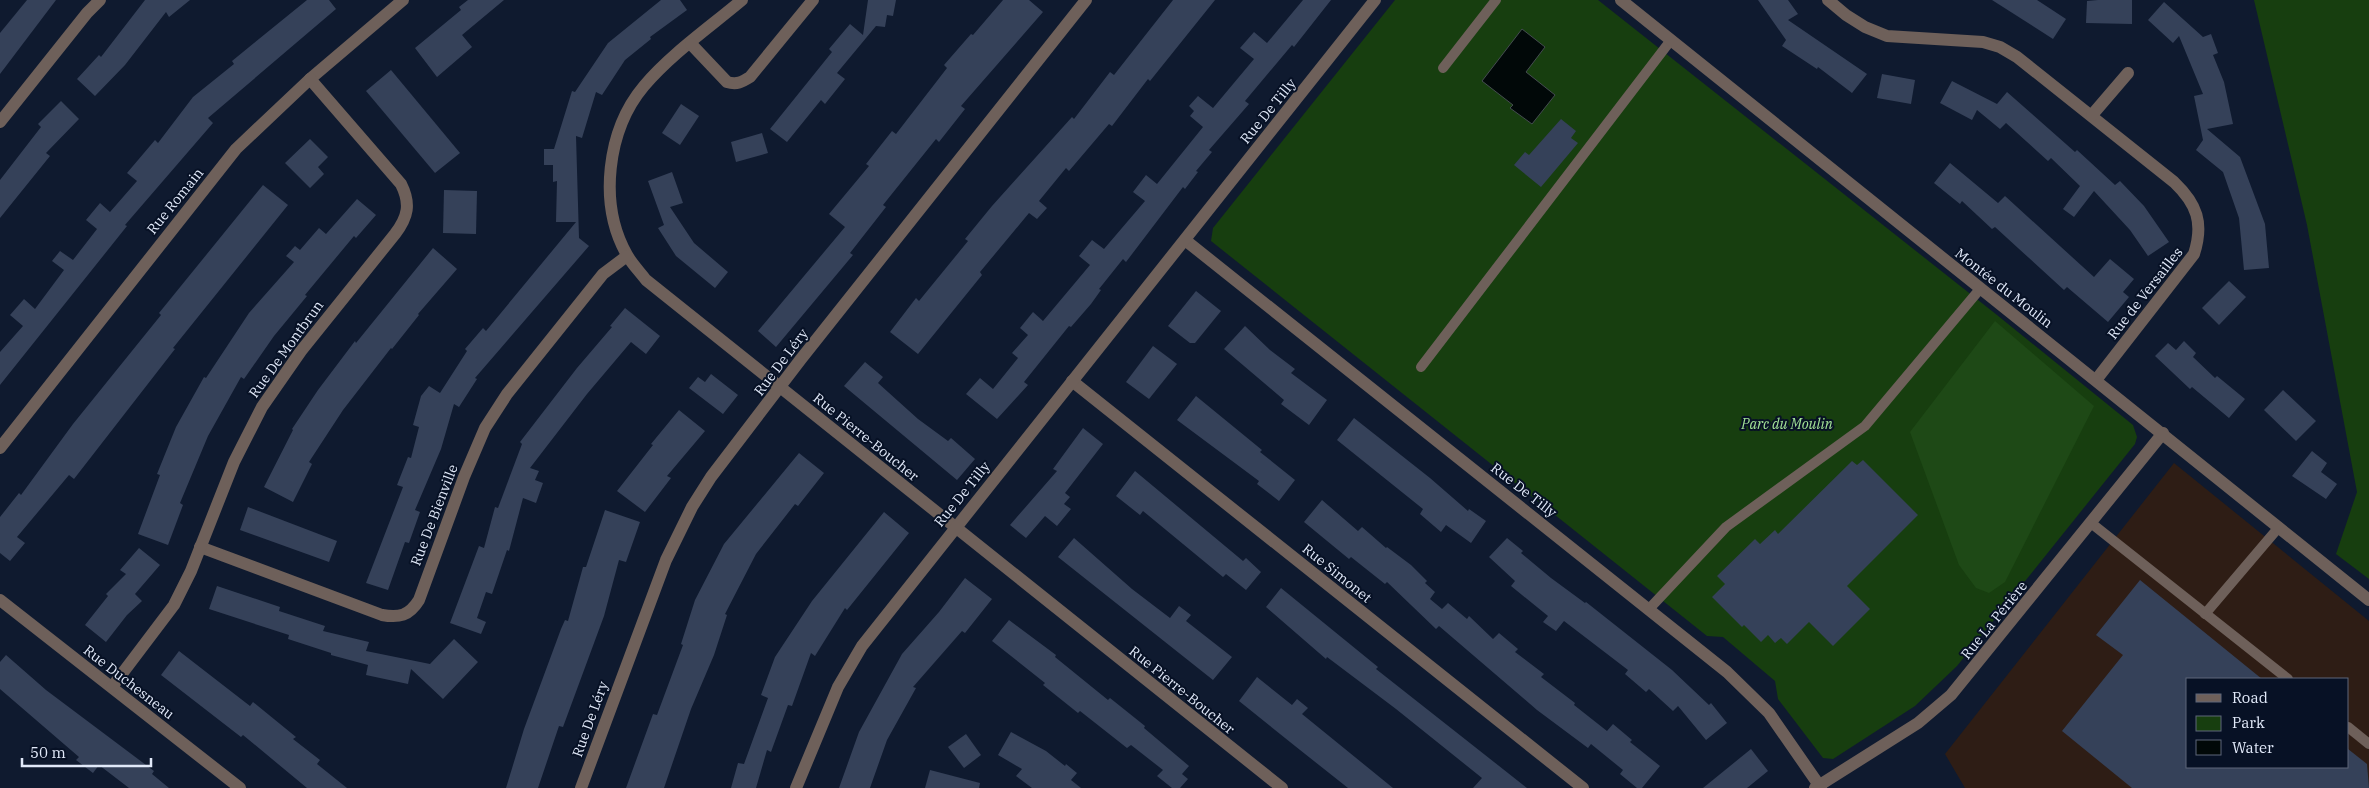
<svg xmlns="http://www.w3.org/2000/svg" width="2369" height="788" viewBox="0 0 2369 788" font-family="'IBM Plex Serif',serif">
<rect width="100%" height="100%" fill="#0f1a2f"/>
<!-- commercial -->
<path fill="#2e1d15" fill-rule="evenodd" d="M 2174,463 L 2369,621 L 2369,788 L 1965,788 L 1945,754 ZM 2188,679 L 2348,679 L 2348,767 L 2188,767 Z"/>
<!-- green -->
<g fill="#173e0f">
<polygon points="1395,0 1598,0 1997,315 2133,425 2137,437 2135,444 1957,666 1915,706 1833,759 1823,758 1778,699 1775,681 1723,637 1707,636 1211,241 1213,228"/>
<polygon points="2254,0 2369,0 2369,579 2336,554 2357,492 2307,225"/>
</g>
<!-- forest -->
<polygon fill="#1e4916" points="1995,321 2094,406 2005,582 1989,593 1976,588 1959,565 1910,432"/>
<!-- water -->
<polygon fill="#010808" stroke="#444c50" points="1522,29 1545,47 1526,72 1555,95 1532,124 1510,108 1513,105 1482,81"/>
<!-- building -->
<g fill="#354159">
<polygon points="27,0 56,0 0,74 0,33"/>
<polygon points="145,0 190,0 169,17 166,12 125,65 95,96 77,79 99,55 101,57"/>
<polygon points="307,0 329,0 336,9 208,118 213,123 125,225 127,226 0,385 0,352 23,326 10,315 24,299 35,309 64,270 52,261 60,251 73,260 97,229 86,220 100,203 110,212 137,181 127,173 155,140 158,143 193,97 234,64 232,61 254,43"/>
<polygon points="468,0 504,0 462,35 472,47 437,77 415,48 461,10 459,7"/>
<polygon points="661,0 680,0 687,10 650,37 651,39 625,60 602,95 596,92 582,138 576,136 579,238 589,246 475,378 477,379 459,407 454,404 441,449 415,510 420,512 409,543 405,542 388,590 366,583 403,487 397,485 408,457 411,458 419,427 413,425 421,396 429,386 440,393 467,351 465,349 483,328 486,331 576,222 556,222 557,181 553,182 553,165 544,165 544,149 554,149 572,91 575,92 608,43"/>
<polygon points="868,0 896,0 893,16 887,15 885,27 876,26 837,73 845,79 825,104 821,100 787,142 770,129 832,52 829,49 850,24 863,35"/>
<polygon points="1003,0 1029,0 1043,12 961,106 965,109 939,142 936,139 883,205 886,207 850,253 853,255 776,347 758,331 845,227 829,214 869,166 866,164 892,131 896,134 947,68 944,65 971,34 973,35"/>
<polygon points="1173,0 1215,0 1150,81 1148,79 1112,126 1109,124 1069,171 1066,168 1039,201 1047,208 1037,219 1029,213 980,272 982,275 918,354 890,332 916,298 919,301 968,241 965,239 992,206 1072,117 1074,119 1110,72 1114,75"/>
<polygon points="1303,0 1331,0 1294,47 1292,45 1245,101 1249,104 1209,150 1212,152 1196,171 1198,172 1185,189 1183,187 1126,262 1123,259 1099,289 1101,290 1091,304 1071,327 1069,326 1024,382 1028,385 997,419 966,394 980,378 993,389 1018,358 1012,353 1028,335 1020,328 1033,312 1043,321 1090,265 1079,256 1092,240 1104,249 1145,201 1133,192 1146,175 1157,184 1203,127 1190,116 1194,111 1189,106 1198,96 1213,108 1254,59 1240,48 1254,32 1267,43"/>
<polygon points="1758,0 1788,0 1798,14 1788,20 1867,74 1852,93 1818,67 1817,69 1782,46 1786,40"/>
<polygon points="1992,0 2037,0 2066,19 2053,39"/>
<polygon points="2098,0 2132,0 2132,24 2086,23 2087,1"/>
<polygon points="2164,2 2203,37 2211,34 2218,53 2213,55 2224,82 2233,124 2207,129 2240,157 2265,224 2269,268 2244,270 2239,218 2223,172 2196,150 2203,140 2194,96 2203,94 2179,36 2173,43 2148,20"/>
<polygon points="391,70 460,153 435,173 366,91"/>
<polygon points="1882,74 1915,80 1911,104 1877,98"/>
<polygon points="1952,81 1997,104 2007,92 2075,152 2077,150 2115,185 2120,181 2144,206 2169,242 2148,256 2130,230 2094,191 2074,217 2063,209 2080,186 2051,158 2048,161 2006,123 2000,129 1977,110 1972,120 1940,103"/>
<polygon points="61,101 79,119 46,153 50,156 0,218 0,180 41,127 38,124"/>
<polygon points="681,104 699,116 680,145 662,133"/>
<polygon points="1561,119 1576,131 1571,138 1578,143 1541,187 1514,165 1525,152 1529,155"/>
<polygon points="762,133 768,153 736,162 731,142"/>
<polygon points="310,139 328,157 318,167 324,174 310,188 285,163"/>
<polygon points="1950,163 1998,203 2005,196 2094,277 2110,259 2134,279 2123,292 2129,297 2108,322 2067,287 2064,290 1995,227 1992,229 1962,201 1960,204 1934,183"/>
<polygon points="672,172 683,203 670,207 694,243 728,272 715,288 676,256 658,228 664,225 648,181"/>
<polygon points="263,185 288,205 173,348 175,349 74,479 69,475 17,537 25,543 10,561 0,553 0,517 19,493 21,495 73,424 161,315 159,313"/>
<polygon points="444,190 477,191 476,234 443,233"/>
<polygon points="357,199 376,215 356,238 354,236 305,295 307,296 274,336 244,379 241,377 208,436 180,503 183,505 168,545 138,534 160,475 157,474 176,427 204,377 206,378 249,313 294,262 286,256 295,246 300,250 319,228 326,234"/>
<polygon points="433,248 457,269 418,314 419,315 392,349 391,348 343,410 309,462 312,464 293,502 264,487 293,430 292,429 318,390 355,341 356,343"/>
<polygon points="2229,281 2246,297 2219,325 2202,308"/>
<polygon points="1196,291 1221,311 1195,343 1190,343 1168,326"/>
<polygon points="625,308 660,336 646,354 631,342 587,394 530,468 539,471 535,480 543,483 536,503 523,498 509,551 507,550 492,594 486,592 477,618 486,622 481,634 450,623 479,546 484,548 495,507 498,508 522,444 520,442 577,368 612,327 610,326"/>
<polygon points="1245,326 1270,350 1295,369 1291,373 1327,400 1309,425 1281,404 1284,400 1224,349"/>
<polygon points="2184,341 2196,353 2193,357 2215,378 2217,376 2245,399 2229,418 2192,387 2190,389 2155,356 2168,343 2176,350"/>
<polygon points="1153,346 1177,364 1149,399 1126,382"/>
<polygon points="865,362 883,377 878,383 918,419 948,441 951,438 975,459 957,480 844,386"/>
<polygon points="711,374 738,395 723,414 689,388 698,377 705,382"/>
<polygon points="2283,390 2316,421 2296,441 2264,410"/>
<polygon points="1196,396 1262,450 1260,452 1295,480 1279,501 1257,484 1259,481 1177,420"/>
<polygon points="679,410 705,431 667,476 671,478 645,512 617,491 653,445 651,444"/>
<polygon points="1354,418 1430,478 1468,511 1469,509 1486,521 1471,543 1446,525 1441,532 1420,514 1423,509 1337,440"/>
<polygon points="1083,428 1103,444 1065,493 1070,497 1064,504 1071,509 1057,526 1045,516 1026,538 1010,525 1057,471 1053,469"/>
<polygon points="2312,451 2327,463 2321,472 2337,484 2326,499 2292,476"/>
<polygon points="799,453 824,473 798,506 795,504 756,554 725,614 727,615 714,655 691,709 664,788 626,788 653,714 657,715 683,645 681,644 695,600 724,544"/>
<polygon points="1863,460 1918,515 1847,586 1870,609 1833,646 1809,622 1787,644 1781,638 1775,643 1768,635 1761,642 1744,625 1742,627 1712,597 1725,584 1717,576 1755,539 1760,544 1775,530 1778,534 1852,461 1857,465"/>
<polygon points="1135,471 1243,561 1246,558 1261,572 1246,590 1226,574 1223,577 1143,511 1140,515 1116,496"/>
<polygon points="1322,500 1358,531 1362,527 1386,548 1387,547 1411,565 1427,581 1425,583 1435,592 1430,599 1442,609 1448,603 1467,619 1469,616 1493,639 1499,633 1518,649 1515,652 1544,674 1541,677 1575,703 1574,705 1607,731 1613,724 1632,740 1630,742 1660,766 1642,788 1637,788 1620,774 1623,770 1591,744 1588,748 1537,710 1439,626 1436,629 1387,582 1385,584 1351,557 1349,559 1304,522"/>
<polygon points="248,507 337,541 329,562 240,530"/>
<polygon points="605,510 640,522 626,562 619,560 604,616 563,727 559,726 538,788 506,788 524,729 561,629 565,620 568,621 583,567 586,567"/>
<polygon points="884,512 909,533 847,610 845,608 815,656 811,653 792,706 788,705 771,752 767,750 756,788 731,788 738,763 744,764 768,698 761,695 775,657 812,601"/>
<polygon points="1074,538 1132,589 1170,618 1179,606 1191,615 1186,621 1232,657 1213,680 1058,557"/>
<polygon points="1507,538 1523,551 1521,553 1551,578 1585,603 1586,602 1672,670 1709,705 1711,703 1727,723 1706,740 1678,706 1673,711 1649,689 1646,692 1625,674 1628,670 1564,621 1556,631 1543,622 1548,616 1511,586 1515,581 1489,557"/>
<polygon points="139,548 160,565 135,594 142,601 127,615 106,642 85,625 108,596 106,594 126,574 120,570"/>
<polygon points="965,578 992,599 965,633 962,631 913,687 916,688 887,740 870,788 839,788 859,732 902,654 939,612"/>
<polygon points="2140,580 2262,679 2188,679 2188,767 2348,767 2348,749 2367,764 2369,788 2132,788 2062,731 2123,655 2096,635"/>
<polygon points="217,586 280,607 279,611 325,626 323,631 369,642 366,651 430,664 454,639 478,662 443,699 411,669 408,684 366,675 368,665 331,655 331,653 288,639 289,635 209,609"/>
<polygon points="1281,588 1378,667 1376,669 1527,788 1473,788 1482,778 1396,709 1327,657 1326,659 1266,607"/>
<polygon points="1009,620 1056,655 1055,657 1108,700 1110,698 1145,726 1144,728 1189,766 1182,774 1188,779 1180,788 1172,788 1157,776 1163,770 1131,745 1127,748 1080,711 1078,713 1043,685 1045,683 992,641"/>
<polygon points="179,651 250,706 253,702 296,737 293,739 320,760 317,764 347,788 307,788 243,735 241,737 161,675"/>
<polygon points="6,655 46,690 154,771 152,774 169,788 129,788 99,765 93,773 76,760 79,757 0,689 0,662"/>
<polygon points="1257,677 1292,705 1297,699 1308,708 1302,714 1393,788 1348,788 1295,746 1239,701"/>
<polygon points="1011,732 1046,751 1065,766 1066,764 1077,773 1071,780 1081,788 1032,788 1016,776 1022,769 998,755"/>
<polygon points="966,734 981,755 964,768 948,747"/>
<polygon points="1751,749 1768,771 1747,788 1703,788"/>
<polygon points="930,770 980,783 979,788 925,788"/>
</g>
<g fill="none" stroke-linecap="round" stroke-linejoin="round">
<!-- service -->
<g stroke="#6e605a" stroke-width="10">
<polyline points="1443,68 1496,0"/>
<polyline points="1421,367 1671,40"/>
<polyline points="2091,523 2288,679"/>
<polyline points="1649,609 1726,527 1865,426 1980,289"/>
<polyline points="2205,614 2279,527"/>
<polyline points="2348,727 2369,744"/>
</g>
<!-- minor -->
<g stroke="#6e605a" stroke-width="12">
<path d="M 742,0 C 710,27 671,54 644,86 C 607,130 598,204 627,255 C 632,264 640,272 646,280 L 1282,788"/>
<path d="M 1828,0 L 1846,15 L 1865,27 L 1887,36 L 1983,42 L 2000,47 L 2017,57 L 2174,182 C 2197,204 2204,223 2194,254 L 2096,380"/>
<path d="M 691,44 L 727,82 C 737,85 742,82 750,77 L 813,0"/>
<polyline points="2092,115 2128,73"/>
<polyline points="0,122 87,13 100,0"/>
<polyline points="1185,240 1727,672 1769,713 1821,788"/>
<polyline points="1072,381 1583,788"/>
<polyline points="0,448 236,149 310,79 403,0"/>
<path d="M 200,547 L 382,615 C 399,618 409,616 419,600 L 464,477 L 485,428 L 507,394 L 603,274 L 627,256"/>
<polyline points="0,600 240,788"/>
<path d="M 112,687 L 174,605 L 191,571 L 234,462 L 262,407 L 301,351 L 395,234 C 408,217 411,204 401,184 L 310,79"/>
<polyline points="581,788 666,560 692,507 711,477 801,359 1086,0"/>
<polyline points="796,788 838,687 862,646 1375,0"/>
<polyline points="1815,788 1918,723 1951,695 2163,433"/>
</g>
<!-- tertiary -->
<polyline stroke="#6e605a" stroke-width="12" points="1621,0 2369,600"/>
</g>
<g text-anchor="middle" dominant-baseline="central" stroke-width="4" stroke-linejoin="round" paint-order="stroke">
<!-- street labels -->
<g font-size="14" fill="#e1e9f9" stroke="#071125">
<text transform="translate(1268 111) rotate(-51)">Rue De Tilly</text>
<text transform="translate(175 201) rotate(-51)">Rue Romain</text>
<text transform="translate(2004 288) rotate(38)">Montée du Moulin</text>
<text transform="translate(2145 293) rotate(-52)">Rue de Versailles</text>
<text transform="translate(286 349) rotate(-54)">Rue De Montbrun</text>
<text transform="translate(781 362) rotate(-53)">Rue De Léry</text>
<text transform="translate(866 437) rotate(39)">Rue Pierre-Boucher</text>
<text transform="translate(1524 490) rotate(38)">Rue De Tilly</text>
<text transform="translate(962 494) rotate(-51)">Rue De Tilly</text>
<text transform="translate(434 515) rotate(-69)">Rue De Bienville</text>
<text transform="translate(1337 573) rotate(39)">Rue Simonet</text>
<text transform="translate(1994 620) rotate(-51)">Rue La Périère</text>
<text transform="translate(129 682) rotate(38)">Rue Duchesneau</text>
<text transform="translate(1182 690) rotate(39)">Rue Pierre-Boucher</text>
<text transform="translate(590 719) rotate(-70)">Rue De Léry</text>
</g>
<!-- park labels -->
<g font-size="14" font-style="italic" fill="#a4e497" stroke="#071125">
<text x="1787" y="424">Parc du Moulin</text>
</g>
</g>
<!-- legend -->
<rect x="2186" y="678" width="162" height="90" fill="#071125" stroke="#5e677a"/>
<rect x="2196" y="694" width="25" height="8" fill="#6e605a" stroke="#5e677a"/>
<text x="2232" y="703" font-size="15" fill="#e1e9f9">Road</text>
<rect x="2196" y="716" width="25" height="15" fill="#173e0f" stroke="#5e677a"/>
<text x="2232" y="728" font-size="15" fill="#e1e9f9">Park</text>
<rect x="2196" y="740" width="25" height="15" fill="#010808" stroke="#5e677a"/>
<text x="2232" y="753" font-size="15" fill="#e1e9f9">Water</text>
<!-- scale -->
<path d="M22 758v8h129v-8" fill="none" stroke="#e1e9f9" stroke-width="2.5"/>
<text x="30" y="758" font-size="15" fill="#e1e9f9" stroke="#071125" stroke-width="4" paint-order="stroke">50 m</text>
</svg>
